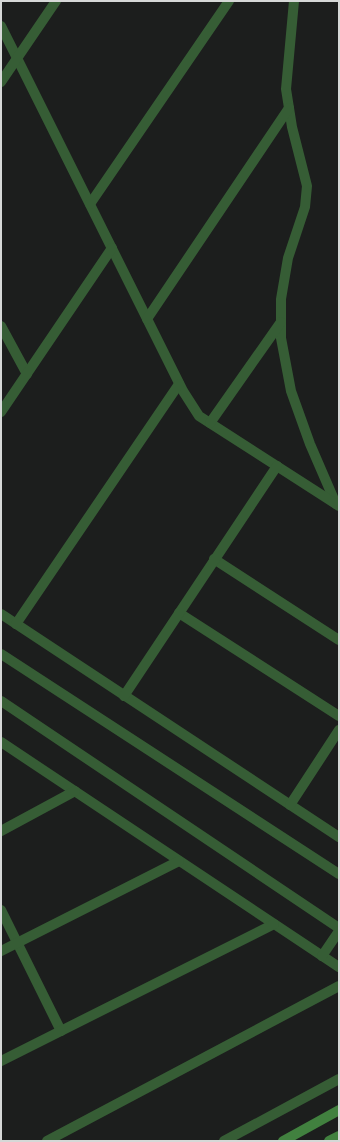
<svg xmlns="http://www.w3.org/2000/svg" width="340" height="1142" viewBox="0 0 340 1142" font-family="Jost,sans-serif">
<rect width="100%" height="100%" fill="#1c1e1d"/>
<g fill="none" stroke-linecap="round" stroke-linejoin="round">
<!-- street -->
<g stroke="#365d35" stroke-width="10">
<polyline points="294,1 286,89 292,127 307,186 305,207 288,258 281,299 281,338 291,391 310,444 336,504"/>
<polyline points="1,26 183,391 199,416 339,506"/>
<polyline points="1,82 56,1"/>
<polyline points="90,204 229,1"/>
<polyline points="147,319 289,108"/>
<polyline points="1,326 27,374"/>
<polyline points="1,412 112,248"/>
<polyline points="210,423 281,322"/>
<polyline points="214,559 339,640"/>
<polyline points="179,613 339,716"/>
<polyline points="1,614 339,837"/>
<polyline points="16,624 179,384"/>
<polyline points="1,654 339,874"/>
<polyline points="124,696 277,466"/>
<polyline points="1,701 339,928"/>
<polyline points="1,742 339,967"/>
<polyline points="290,805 339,730"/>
<polyline points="1,831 75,791"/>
<polyline points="1,910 61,1031"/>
<polyline points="1,951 179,861"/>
<polyline points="322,956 339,931"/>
<polyline points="1,1061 274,924"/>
<polyline points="47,1141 339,986"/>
<polyline points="224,1141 339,1079"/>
</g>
<!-- secondary -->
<g stroke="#41813f" stroke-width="10">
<polyline points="283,1141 339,1110"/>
<polyline points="329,1141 339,1136"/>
</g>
</g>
<!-- border -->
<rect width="340" height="1142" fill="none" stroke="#d6d8d7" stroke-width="4"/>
</svg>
